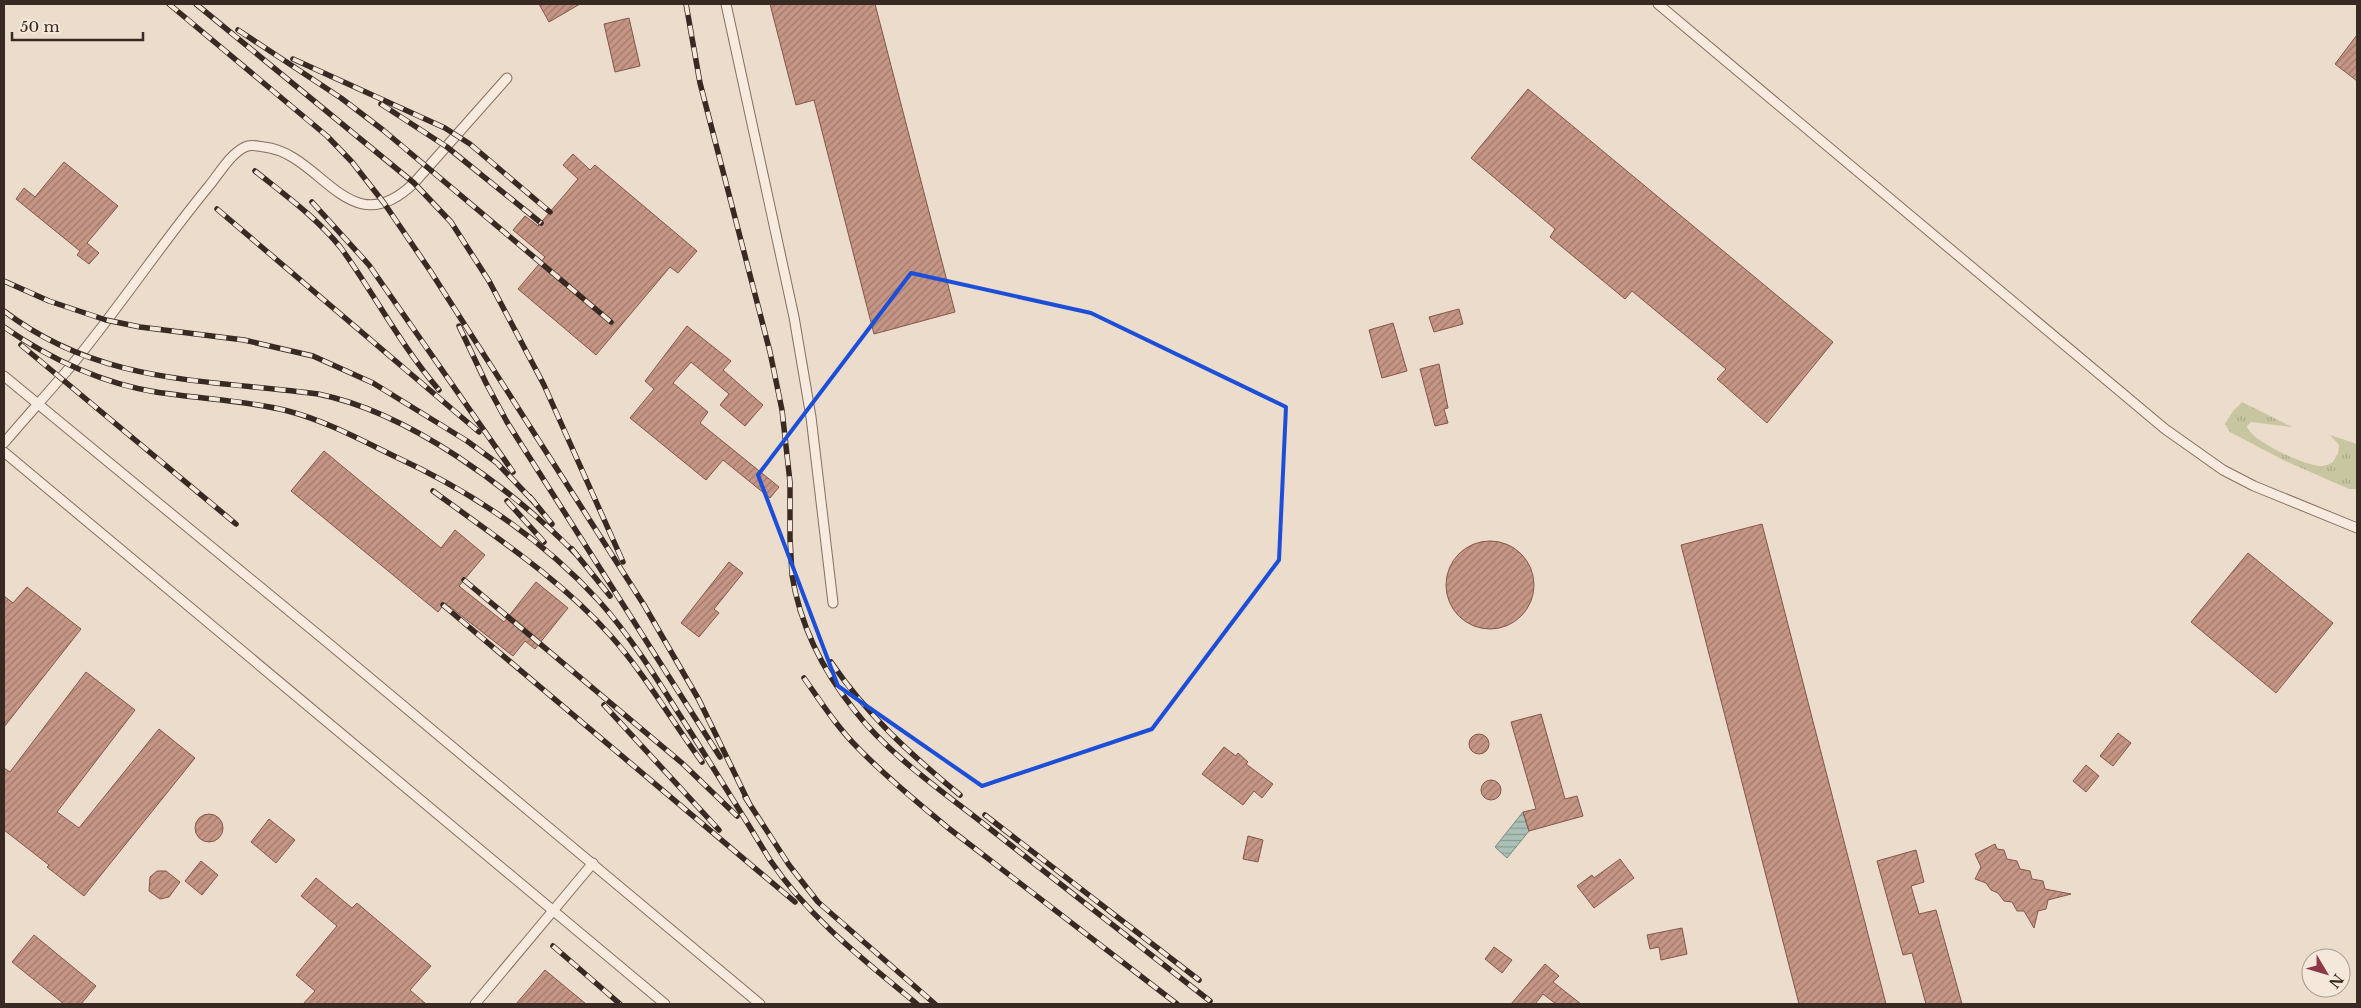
<svg xmlns="http://www.w3.org/2000/svg" width="2361" height="1008" viewBox="0 0 2361 1008" font-family="'Libre Baskerville',serif">
<defs>
<pattern id="grass-tufts" width="24" height="20" patternUnits="userSpaceOnUse" patternTransform="scale(1.25)"><rect width="24" height="20" fill="#c8c6a0"/><path d="M3 7l-1-3M5 7V3M7 7l1-3M15 17l-1-3M17 17v-4M19 17l1-3" fill="none" stroke="#adaa8a"/></pattern>
<pattern id="water-rules" width="6" height="5" patternUnits="userSpaceOnUse" patternTransform="scale(1.25)"><rect width="6" height="5" fill="#abc0b6"/><path d="M0 2.5h6" fill="none" stroke="#8c9c94"/></pattern>
<pattern id="building-hatch" width="6" height="6" patternUnits="userSpaceOnUse" patternTransform="scale(1.25)"><rect width="6" height="6" fill="#c59585"/><path d="M-1 1l2-2M0 6l6-6M5 7l2-2" fill="none" stroke="#a17a6c"/></pattern>
</defs>
<rect width="100%" height="100%" fill="#ebdccb"/>
<!-- grass -->
<path fill="url(#grass-tufts)" d="M 2242,402 L 2292,427 L 2251,422 L 2247,426 C 2250,441 2306,466 2322,466 C 2325,466 2330,464 2333,462 L 2338,453 L 2339,445 L 2330,435 L 2357,444 L 2357,489 L 2349,489 L 2283,460 L 2230,432 L 2225,424 L 2233,411 Z"/>
<!-- water -->
<polygon fill="url(#water-rules)" stroke="#728e82" points="1523,812 1529,831 1507,858 1495,847"/>
<!-- building -->
<g fill="url(#building-hatch)" stroke="#835749">
<polygon points="539,4 580,4 549,22"/>
<polygon points="770,4 875,4 955,312 874,334 814,100 796,105"/>
<polygon points="629,18 640,66 615,72 604,24"/>
<polygon points="2357,35 2357,81 2335,64"/>
<polygon points="1528,89 1833,342 1767,423 1717,379 1726,369 1632,291 1625,299 1550,237 1555,229 1471,158"/>
<polygon points="573,154 590,170 595,165 697,251 678,273 670,267 596,355 518,289 545,257 513,230 525,216 538,226 578,179 563,165"/>
<polygon points="64,162 118,206 87,243 99,253 89,264 77,255 80,251 16,199 24,188 35,197"/>
<polygon points="1459,309 1463,324 1434,332 1429,317"/>
<polygon points="1393,323 1407,371 1382,378 1369,330"/>
<polygon points="687,326 731,361 723,370 763,405 745,426 720,405 729,394 691,362 673,383 708,412 700,423 779,487 770,498 723,460 706,480 630,418 654,389 645,381"/>
<polygon points="1439,364 1448,408 1444,409 1448,423 1435,426 1420,369"/>
<polygon points="324,451 441,548 455,530 485,555 459,586 504,622 536,582 568,608 535,649 525,641 513,656 445,603 438,612 291,491"/>
<polygon points="1762,524 1886,1004 1799,1004 1681,545"/>
<circle cx="1490" cy="585" r="44"/>
<polygon points="2248,553 2333,623 2276,693 2191,622"/>
<polygon points="729,562 743,573 714,609 719,613 699,637 681,623"/>
<polygon points="27,587 81,629 4,727 4,596 13,603"/>
<polygon points="86,672 135,710 57,812 79,828 159,729 195,758 84,896 47,867 49,865 4,830 4,768 10,772"/>
<polygon points="1541,714 1565,799 1577,796 1583,816 1529,831 1523,812 1536,809 1511,722"/>
<polygon points="2118,733 2131,743 2113,766 2100,756"/>
<circle cx="1479" cy="744" r="10"/>
<polygon points="1224,747 1236,756 1238,753 1248,762 1246,764 1273,784 1262,798 1254,791 1243,805 1202,774"/>
<polygon points="2086,765 2099,776 2086,792 2073,781"/>
<circle cx="1491" cy="790" r="10"/>
<circle cx="209" cy="828" r="14"/>
<polygon points="269,819 295,840 276,863 251,842"/>
<polygon points="1248,836 1263,840 1258,862 1243,859"/>
<polygon points="1995,844 1997,849 2004,850 2007,859 2017,861 2020,869 2030,871 2032,879 2043,881 2045,889 2071,894 2048,900 2046,909 2038,911 2034,928 2024,911 2017,911 2012,902 2004,901 1998,893 1991,890 1986,883 1975,879 1981,867 1975,854"/>
<polygon points="1916,850 1924,882 1911,886 1919,914 1936,910 1962,1004 1926,1004 1912,953 1903,955 1877,861"/>
<polygon points="1620,859 1634,878 1594,908 1577,886 1592,875 1594,878"/>
<polygon points="201,861 218,875 202,895 185,881"/>
<polygon points="157,871 166,871 180,882 169,897 160,899 149,891 150,877"/>
<polygon points="316,878 352,908 357,903 431,966 410,990 426,1004 303,1004 315,991 296,975 337,926 301,896"/>
<polygon points="1682,928 1687,954 1661,960 1659,947 1650,949 1647,935"/>
<polygon points="34,935 96,986 81,1004 64,1004 12,962"/>
<polygon points="1494,947 1512,960 1502,973 1485,959"/>
<polygon points="1545,964 1559,976 1553,982 1581,1004 1556,1004 1543,994 1535,1004 1511,1004"/>
<polygon points="545,970 586,1004 516,1004"/>
</g>
<g fill="none" stroke-linecap="round" stroke-linejoin="round">
<defs>
<g id="lane">
<polyline points="726,4 794,317 811,417 833,603"/>
<polyline points="1658,4 2165,429 2223,470 2254,486 2357,528"/>
<polyline points="4,376 333,647 760,1004"/>
<path d="M 4,443 C 26,417 49,392 71,366 C 119,308 161,244 209,186 C 219,174 230,154 245,147 C 251,144 257,146 264,147 C 322,153 349,246 414,183 L 507,78"/>
<polyline points="4,452 665,1004"/>
<polyline points="475,1004 593,863"/>
</g>
</defs>
<!-- lane casing -->
<use href="#lane" stroke="#866f61" stroke-width="11"/>
<!-- lane -->
<use href="#lane" stroke="#f6ebde" stroke-width="9"/>
<defs>
<g id="rail">
<polyline points="169,4 327,136 352,162 384,203 431,272 644,605 699,700 749,803"/>
<polyline points="196,4 414,183 451,222 489,281 544,385 623,562"/>
<path d="M 686,4 L 700,83 L 770,352 L 782,410 L 790,482 L 790,538 L 792,575 C 800,625 823,671 855,711 C 890,756 945,793 989,828 C 1063,886 1137,944 1210,1001"/>
<polyline points="238,30 341,98 383,130 611,322"/>
<polyline points="293,59 445,128 470,144 550,212"/>
<polyline points="381,104 447,147 541,223"/>
<path d="M 255,171 C 285,195 317,218 341,248 C 375,295 401,346 439,390"/>
<polyline points="312,202 369,265 513,472"/>
<polyline points="217,209 479,432"/>
<polyline points="4,281 49,301 106,320 140,327 244,340 313,356 373,383 467,441 497,463 534,502"/>
<path d="M 4,311 C 101,385 205,379 318,394 C 409,412 512,489 576,554"/>
<polyline points="459,326 486,383 507,422 720,757"/>
<path d="M 4,327 C 50,359 101,383 156,392 C 200,399 245,400 288,411 C 326,421 361,440 396,457 C 472,492 542,539 599,601 C 630,636 654,674 679,714 C 710,762 740,811 770,860 C 809,918 864,960 917,1004"/>
<polyline points="21,345 236,524"/>
<path d="M 433,491 C 494,536 559,578 610,635 C 645,674 671,720 702,762"/>
<polyline points="530,497 552,524"/>
<polyline points="507,501 544,542"/>
<polyline points="572,549 610,596"/>
<polyline points="464,580 682,763 737,816"/>
<polyline points="443,605 795,902"/>
<path d="M 831,662 C 867,715 910,754 960,795"/>
<path d="M 804,678 C 821,702 837,727 858,748 C 886,777 917,802 947,827 L 1177,1004"/>
<polyline points="604,705 719,830"/>
<polyline points="745,797 789,865 818,902 935,1004"/>
<polyline points="985,815 1199,980"/>
<polyline points="553,946 620,1004"/>
</g>
</defs>
<!-- rail casing -->
<use href="#rail" stroke="#382a23" stroke-width="5.5"/>
<!-- rail -->
<use href="#rail" stroke="#f3e8da" stroke-width="4" stroke-dasharray="11" stroke-linecap="butt"/>
</g>
<!-- marked area -->
<path fill="none" stroke="#1d4ed8" stroke-width="4" stroke-linejoin="round" d="M 911,273 L 1091,313 L 1286,407 L 1279,560 L 1152,729 L 982,786 L 838,686 L 758,475 Z"/>
<!-- border -->
<rect width="2361" height="1008" fill="none" stroke="#382a23" stroke-width="10"/>
<!-- north arrow -->
<g transform="translate(2326 973) rotate(128)"><circle r="24" fill="#f3e8da" stroke="#a89c91"/>
<path d="M0-4L9 19L0 12L-9 19Z" fill="#8f3746"/>
<text y="-8" font-size="14" font-weight="bold" text-anchor="middle" fill="#382a23">N</text>
</g>
<!-- scale -->
<path d="M12 32v8h131v-8" fill="none" stroke="#382a23" stroke-width="2.5"/>
<text x="20" y="32" font-size="15" fill="#382a23" stroke="#f3e8da" stroke-width="4" paint-order="stroke">50 m</text>
</svg>
